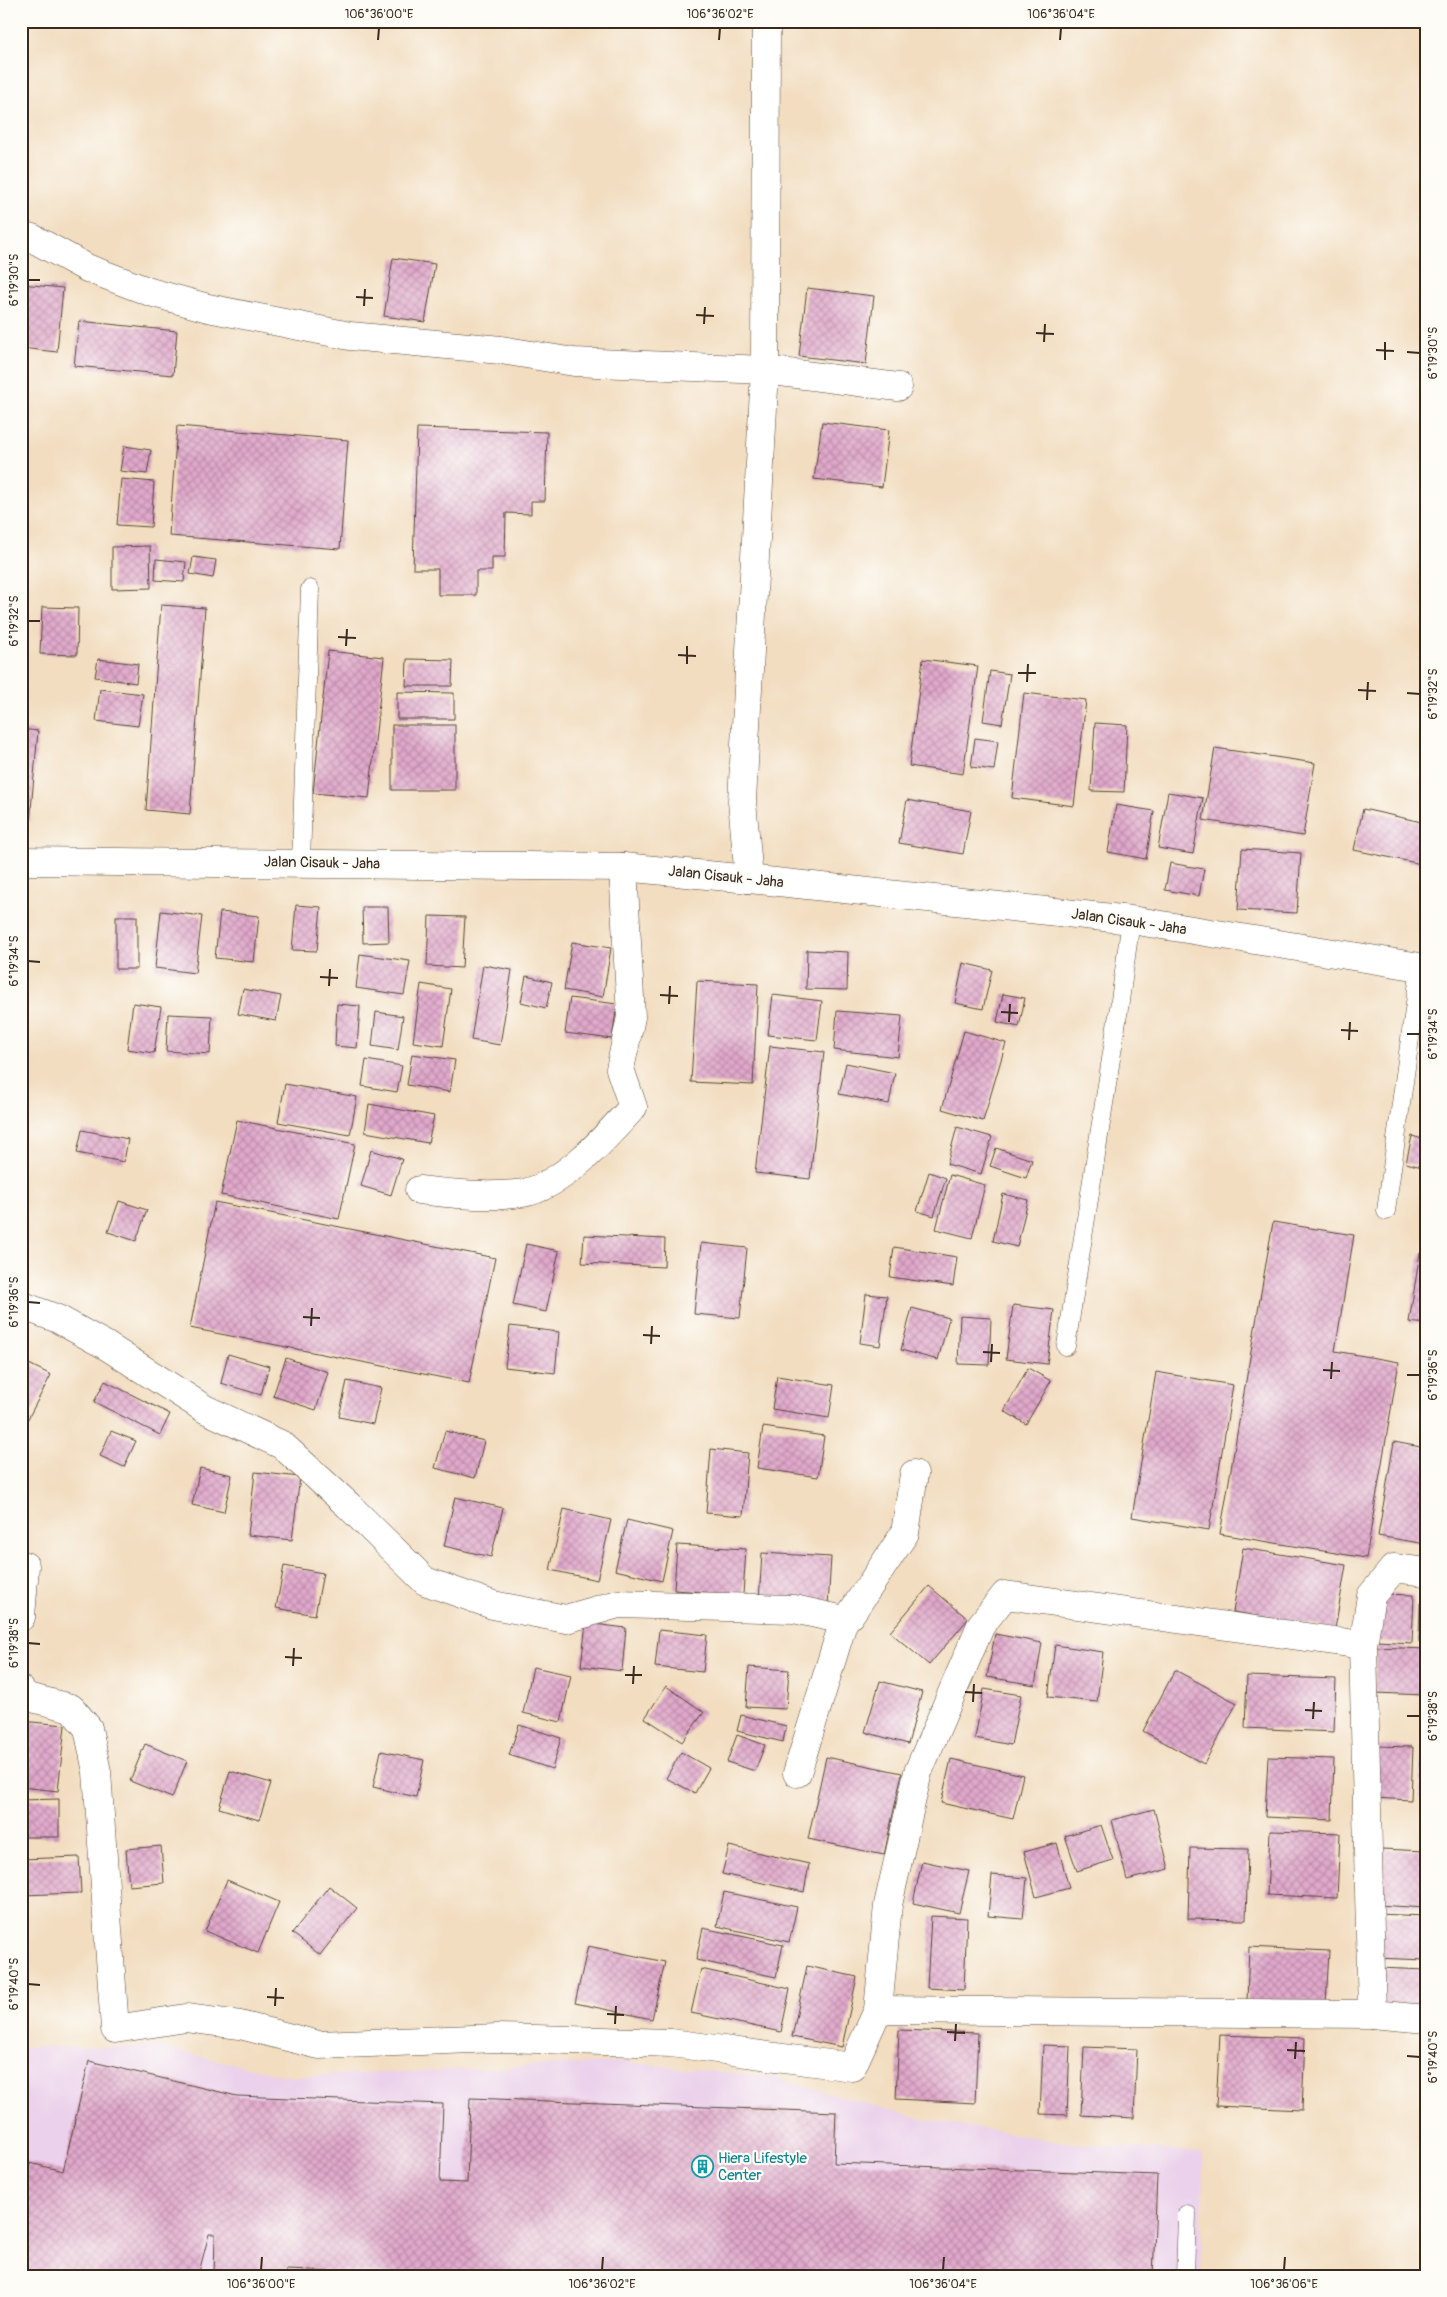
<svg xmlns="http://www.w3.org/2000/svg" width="1447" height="2297" viewBox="0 0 1447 2297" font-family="Pangolin,sans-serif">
<defs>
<pattern id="building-cross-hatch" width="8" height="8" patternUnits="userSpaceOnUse" patternTransform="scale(1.25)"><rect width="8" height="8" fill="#e1a9cc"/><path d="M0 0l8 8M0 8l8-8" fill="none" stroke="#b88aa5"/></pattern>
</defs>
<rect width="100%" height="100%" fill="#fdfcf7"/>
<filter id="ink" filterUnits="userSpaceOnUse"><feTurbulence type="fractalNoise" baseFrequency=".02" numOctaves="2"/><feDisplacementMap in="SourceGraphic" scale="10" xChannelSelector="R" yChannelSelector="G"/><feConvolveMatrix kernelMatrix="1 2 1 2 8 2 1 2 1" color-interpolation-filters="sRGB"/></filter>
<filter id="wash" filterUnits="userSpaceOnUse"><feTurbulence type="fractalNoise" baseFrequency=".0096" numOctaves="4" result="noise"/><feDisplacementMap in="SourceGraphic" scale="20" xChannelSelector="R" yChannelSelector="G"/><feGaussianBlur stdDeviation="1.12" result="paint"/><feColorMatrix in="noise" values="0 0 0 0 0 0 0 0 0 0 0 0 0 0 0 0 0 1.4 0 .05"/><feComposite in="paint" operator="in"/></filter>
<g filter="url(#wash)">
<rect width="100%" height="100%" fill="#f2ddc0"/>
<!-- built -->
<polygon fill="#ebd1eb" points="21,2047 158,2047 291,2077 623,2062 772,2077 922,2119 1070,2143 1203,2153 1201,2276 21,2276"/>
<g id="blocks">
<!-- building -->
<g fill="url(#building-cross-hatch)">
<polygon points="393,258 435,264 425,322 384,316"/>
<polygon points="21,284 63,288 57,352 21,348"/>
<polygon points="807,288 874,296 866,364 799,356"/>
<polygon points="79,321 177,331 173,375 74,366"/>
<polygon points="822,422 889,430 882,487 814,479"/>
<polygon points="177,426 348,440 340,549 169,536"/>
<polygon points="417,428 547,432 545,501 531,501 531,514 506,513 505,557 492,557 492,571 476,571 476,595 438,595 438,569 413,569"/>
<polygon points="124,446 151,450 147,474 120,471"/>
<polygon points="121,479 154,482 151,527 117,525"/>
<polygon points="150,546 151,588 112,589 112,547"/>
<polygon points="193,557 216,560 213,578 190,574"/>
<polygon points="156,559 186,562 184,582 155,580"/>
<polygon points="161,605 205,608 190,814 146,810"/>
<polygon points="42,607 78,608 77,655 40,654"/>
<polygon points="328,651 384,657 369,798 313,793"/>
<polygon points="98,659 138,664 136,683 95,677"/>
<polygon points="407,659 453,660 452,686 406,686"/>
<polygon points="923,659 978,666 963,774 909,766"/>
<polygon points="990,671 1010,674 1002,724 983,721"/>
<polygon points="100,689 143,694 138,726 96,721"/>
<polygon points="397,692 454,693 454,719 397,719"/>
<polygon points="1024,693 1086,700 1074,806 1012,798"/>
<polygon points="1095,723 1127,725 1124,792 1091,791"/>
<rect x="392" y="725" width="63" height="65"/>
<polygon points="21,729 38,731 30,821 21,820"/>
<polygon points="975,738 998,741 994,770 971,767"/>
<polygon points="1215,748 1315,763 1303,836 1203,820"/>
<polygon points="1168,792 1203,798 1193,854 1158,848"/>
<polygon points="907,800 971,811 963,854 899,843"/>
<polygon points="1116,805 1154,811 1146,859 1108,852"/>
<polygon points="1363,809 1426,823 1426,865 1354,850"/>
<polygon points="1242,849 1301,853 1297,913 1238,910"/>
<polygon points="1170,863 1204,869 1199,896 1165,890"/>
<polygon points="296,905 321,907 317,951 292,950"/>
<polygon points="362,907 388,907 389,942 363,943"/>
<polygon points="161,911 202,916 195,973 155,968"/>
<polygon points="220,912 259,916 254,962 215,958"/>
<rect x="116" y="916" width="21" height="53"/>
<polygon points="429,916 465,917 462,968 427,966"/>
<polygon points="572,942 611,948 603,997 564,990"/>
<polygon points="807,950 848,952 847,990 806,989"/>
<polygon points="360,954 410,961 404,995 356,988"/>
<polygon points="963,963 992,970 983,1009 955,1003"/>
<polygon points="483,965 512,970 500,1045 471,1040"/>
<polygon points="526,976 552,982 546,1008 521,1002"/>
<polygon points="697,981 758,984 753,1085 691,1082"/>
<polygon points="421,984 451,989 443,1046 413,1042"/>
<polygon points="243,989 281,996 276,1021 238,1014"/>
<polygon points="1003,994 1025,998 1019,1027 997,1022"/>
<polygon points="773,995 822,1001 817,1040 768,1035"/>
<polygon points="570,998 617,1004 612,1039 565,1033"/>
<polygon points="133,1003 161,1007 154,1053 127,1049"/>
<polygon points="337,1004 360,1006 357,1048 335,1046"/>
<polygon points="837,1011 902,1016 898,1057 834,1050"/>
<polygon points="376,1012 403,1016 398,1050 372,1046"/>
<polygon points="168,1014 212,1016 210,1054 166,1051"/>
<polygon points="964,1031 1006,1043 983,1121 942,1109"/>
<polygon points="770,1046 824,1052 810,1179 755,1173"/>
<polygon points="412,1054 455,1060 450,1092 407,1085"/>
<polygon points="366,1060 402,1066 397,1092 362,1086"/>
<polygon points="846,1063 895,1073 889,1104 839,1094"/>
<polygon points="285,1084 357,1097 350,1135 278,1122"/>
<polygon points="369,1104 434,1116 428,1143 365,1132"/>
<polygon points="237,1120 355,1144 339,1219 221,1195"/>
<polygon points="957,1127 992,1137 981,1174 947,1164"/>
<polygon points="82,1130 128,1139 124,1162 77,1153"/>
<polygon points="1412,1136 1426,1140 1426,1168 1406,1163"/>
<polygon points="996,1148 1032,1160 1026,1178 990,1166"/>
<polygon points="371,1150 402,1159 391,1195 361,1186"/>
<polygon points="929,1172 946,1178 934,1216 917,1211"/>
<polygon points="950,1175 985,1185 972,1238 936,1229"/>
<polygon points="1003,1194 1028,1200 1017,1247 993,1241"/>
<polygon points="119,1201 147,1210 136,1241 108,1232"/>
<polygon points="215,1202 495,1258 469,1383 190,1328"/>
<polygon points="1273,1222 1354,1235 1335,1351 1399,1362 1366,1558 1220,1534"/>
<polygon points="584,1235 665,1239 664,1267 582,1263"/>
<polygon points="701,1243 747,1248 740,1318 694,1314"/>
<polygon points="526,1244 559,1251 546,1312 513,1305"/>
<polygon points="894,1247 957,1257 953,1286 890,1277"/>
<polygon points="1420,1253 1426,1254 1426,1324 1409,1322"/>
<polygon points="866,1294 887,1296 880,1346 860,1343"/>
<polygon points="1013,1305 1054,1310 1047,1364 1006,1359"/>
<polygon points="912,1308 949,1318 938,1360 901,1350"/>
<polygon points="960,1316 991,1318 989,1365 958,1364"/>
<polygon points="510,1326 559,1332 555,1373 505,1367"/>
<polygon points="228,1354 269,1366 261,1395 221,1383"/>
<polygon points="286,1358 328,1372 316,1410 273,1396"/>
<polygon points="21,1360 51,1375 21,1432"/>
<polygon points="1028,1368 1051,1381 1026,1424 1004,1411"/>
<polygon points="1156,1372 1233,1385 1209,1530 1132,1517"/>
<polygon points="777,1376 834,1385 829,1418 772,1409"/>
<polygon points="105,1381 170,1414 160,1435 94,1402"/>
<polygon points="347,1381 381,1388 373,1424 339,1417"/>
<polygon points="763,1427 824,1436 818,1477 757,1468"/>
<polygon points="111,1431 136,1441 124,1467 100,1456"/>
<polygon points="445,1431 484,1441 475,1478 435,1468"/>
<polygon points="1394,1442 1426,1448 1426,1544 1378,1536"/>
<polygon points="711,1449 748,1453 743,1516 706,1513"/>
<polygon points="200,1468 232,1475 224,1512 192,1505"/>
<polygon points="255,1472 300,1477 292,1540 248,1535"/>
<polygon points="455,1497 503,1508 491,1557 444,1546"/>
<polygon points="564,1509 611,1520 597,1580 550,1570"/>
<polygon points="627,1520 673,1531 662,1581 615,1570"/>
<polygon points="677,1545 746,1549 743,1595 674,1590"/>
<polygon points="1243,1548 1346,1565 1335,1629 1233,1612"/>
<polygon points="762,1553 831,1557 828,1606 759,1602"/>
<polygon points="284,1566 323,1573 315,1615 276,1608"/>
<polygon points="929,1586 968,1619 929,1665 890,1632"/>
<polygon points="1379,1594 1414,1595 1412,1643 1377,1641"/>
<polygon points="1420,1603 1426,1603 1426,1643 1419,1642"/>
<polygon points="586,1623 626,1628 622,1671 581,1666"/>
<polygon points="659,1630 707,1635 703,1672 655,1667"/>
<polygon points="995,1634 1042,1643 1035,1685 987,1677"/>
<polygon points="1055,1645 1103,1652 1097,1702 1048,1697"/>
<polygon points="1376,1647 1426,1649 1426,1695 1374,1693"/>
<polygon points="533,1667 571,1675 561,1722 523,1713"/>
<polygon points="749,1667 789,1670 786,1709 746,1707"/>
<polygon points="1175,1670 1237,1703 1204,1764 1143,1731"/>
<polygon points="1247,1676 1336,1679 1334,1732 1245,1728"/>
<polygon points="880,1681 922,1692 908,1744 865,1732"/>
<polygon points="666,1686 704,1712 682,1742 645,1718"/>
<polygon points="984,1689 1021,1695 1011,1745 975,1738"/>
<polygon points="741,1715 786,1726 783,1742 737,1731"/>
<polygon points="21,1721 65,1725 58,1791 21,1787"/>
<polygon points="519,1725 561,1738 552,1769 509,1755"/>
<polygon points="737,1735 765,1745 755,1771 727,1762"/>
<polygon points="145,1744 187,1761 172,1798 130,1781"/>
<polygon points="1376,1746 1413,1747 1411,1800 1373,1798"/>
<polygon points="1422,1746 1426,1746 1426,1799 1419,1798"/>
<polygon points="381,1751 424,1760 416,1797 373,1787"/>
<polygon points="681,1752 709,1768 695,1793 666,1778"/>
<polygon points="826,1757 902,1773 884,1855 808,1839"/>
<polygon points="1268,1757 1334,1759 1332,1820 1265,1817"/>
<polygon points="951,1759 1023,1775 1013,1819 941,1803"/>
<polygon points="230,1771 271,1783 259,1820 219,1808"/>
<polygon points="59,1799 59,1837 22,1837 21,1800"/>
<polygon points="1154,1809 1169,1869 1127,1880 1112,1820"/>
<polygon points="1101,1825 1113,1860 1077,1871 1065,1836"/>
<polygon points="1270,1831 1340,1833 1337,1898 1267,1895"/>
<polygon points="1057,1843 1069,1888 1036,1897 1024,1852"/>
<polygon points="161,1846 164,1883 129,1886 126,1849"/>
<polygon points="729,1846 809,1864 804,1892 722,1874"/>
<polygon points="1190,1848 1248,1849 1246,1920 1188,1919"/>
<polygon points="1381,1849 1426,1851 1426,1908 1378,1905"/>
<polygon points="79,1857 81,1893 21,1895 21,1859"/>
<polygon points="922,1861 969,1871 959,1913 913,1903"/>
<polygon points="992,1875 1027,1878 1023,1919 988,1916"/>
<polygon points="227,1880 279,1902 258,1953 205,1931"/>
<polygon points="329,1886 357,1908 320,1955 292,1933"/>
<polygon points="724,1892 797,1907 789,1942 717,1926"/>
<polygon points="1377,1914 1426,1916 1426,1960 1375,1958"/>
<polygon points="931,1916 967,1918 964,1990 927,1988"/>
<polygon points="703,1928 783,1945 776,1977 696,1960"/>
<polygon points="588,1946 665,1962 652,2019 575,2003"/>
<polygon points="1249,1947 1329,1951 1326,2004 1247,2001"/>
<polygon points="807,1966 857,1977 842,2047 792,2037"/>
<polygon points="1379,1968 1426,1970 1426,2009 1378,2007"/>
<polygon points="701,1969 790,1989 781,2032 691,2013"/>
<polygon points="899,2030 978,2033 975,2103 896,2099"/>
<polygon points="1220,2035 1305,2038 1302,2110 1216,2106"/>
<polygon points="1043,2045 1070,2046 1067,2115 1040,2114"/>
<polygon points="1084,2047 1137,2049 1134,2118 1081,2115"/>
<polygon points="89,2061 237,2096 443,2104 440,2182 467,2183 470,2098 836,2112 834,2163 1157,2175 1153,2276 429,2276 286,2270 286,2276 214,2276 215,2234 209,2234 198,2276 21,2274 21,2161 63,2171"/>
</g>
</g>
</g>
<g filter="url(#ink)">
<use href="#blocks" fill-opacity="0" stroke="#564536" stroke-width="1"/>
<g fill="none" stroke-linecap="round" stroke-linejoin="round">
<defs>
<g id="service">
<polyline points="301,862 310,589"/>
<polyline points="1386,1211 1420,967"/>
<polyline points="1066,1346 1119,1008 1131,920"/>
<polyline points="1185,2276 1187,2214"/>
</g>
<g id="minor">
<polyline points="21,235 32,238 87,268 150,292 208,308 350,336 501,350 574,362 765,370 898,387"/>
<polyline points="749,879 742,801 765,370 766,21"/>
<path d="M 419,1190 C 451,1194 491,1198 523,1193 C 563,1186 607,1136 633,1107 L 620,1069 L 631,1017 L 623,867"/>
<polyline points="21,1305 58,1319 105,1345 205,1409 282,1445 349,1506 425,1581 493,1605 566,1619 618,1604 794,1609 844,1620"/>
<polyline points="21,1565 25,1566 21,1617"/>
<polyline points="21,1690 24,1696 71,1708 88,1728 97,1772 115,2029 186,2018 240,2025 319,2045 498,2038 671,2043 852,2067 878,2010 888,1905 918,1772 981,1625 1005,1595 1363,1645"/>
<polyline points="797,1773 844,1620 850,1615 905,1533 914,1474"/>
<polyline points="878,2010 1372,2014 1363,1645 1371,1596 1394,1568 1426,1572"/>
<polyline points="1372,2014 1426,2019"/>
</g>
<polyline id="primary" points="21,861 623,867 749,879 1131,920 1426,968"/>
</defs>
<!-- service casing -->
<use href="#service" stroke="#564536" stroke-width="19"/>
<!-- minor casing -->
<use href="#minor" stroke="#564536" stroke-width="29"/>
<!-- primary casing -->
<use href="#primary" stroke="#564536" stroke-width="29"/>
<!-- service -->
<use href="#service" stroke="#fff" stroke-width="18"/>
<!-- minor -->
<use href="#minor" stroke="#fff" stroke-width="28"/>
<!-- primary -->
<use href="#primary" stroke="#fff" stroke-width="28"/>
</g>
</g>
<!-- ticks -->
<path fill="none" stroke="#3b2a1e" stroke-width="2" d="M 378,40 L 379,28M 719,40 L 720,28M 1060,40 L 1061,28M 28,280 L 40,280M 356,297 L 373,298M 364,306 L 365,289M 696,315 L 714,316M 704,324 L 705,307M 1036,333 L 1054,334M 1044,342 L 1045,324M 1376,350 L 1394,351M 1407,352 L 1420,353M 1385,360 L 1385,342M 28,621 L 40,621M 338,637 L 356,638M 346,646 L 347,629M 678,655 L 696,656M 687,664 L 687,646M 1018,673 L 1036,673M 1027,682 L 1028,664M 1358,690 L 1376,691M 1407,693 L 1420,694M 1367,700 L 1368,682M 28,961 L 40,962M 320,977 L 338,978M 329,986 L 330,969M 660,995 L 678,996M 669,1004 L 670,986M 1001,1012 L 1018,1013M 1009,1022 L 1010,1004M 1341,1030 L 1358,1031M 1407,1034 L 1420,1034M 1349,1040 L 1350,1022M 28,1302 L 40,1303M 303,1317 L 320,1318M 311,1326 L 312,1308M 643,1335 L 660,1336M 651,1344 L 652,1326M 983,1352 L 1000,1353M 991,1362 L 992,1344M 1323,1370 L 1340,1371M 1407,1375 L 1420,1375M 1331,1379 L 1332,1362M 28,1643 L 40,1644M 285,1657 L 302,1658M 293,1666 L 294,1648M 625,1675 L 642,1675M 633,1684 L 634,1666M 965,1692 L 982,1693M 973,1702 L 974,1684M 1305,1710 L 1322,1711M 1407,1716 L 1420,1716M 1313,1719 L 1314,1702M 28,1984 L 40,1985M 267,1997 L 284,1998M 275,2006 L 276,1988M 607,2014 L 624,2015M 615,2024 L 616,2006M 947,2032 L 965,2033M 955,2041 L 956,2024M 1287,2050 L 1305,2051M 1407,2056 L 1420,2057M 1295,2059 L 1296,2042M 261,2270 L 262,2257M 602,2270 L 603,2257M 943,2270 L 944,2257M 1284,2270 L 1285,2257"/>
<!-- icons -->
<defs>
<symbol id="building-ring" viewBox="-11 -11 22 22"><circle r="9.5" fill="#fdfcf7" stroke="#0f9aa8" stroke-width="1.5"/><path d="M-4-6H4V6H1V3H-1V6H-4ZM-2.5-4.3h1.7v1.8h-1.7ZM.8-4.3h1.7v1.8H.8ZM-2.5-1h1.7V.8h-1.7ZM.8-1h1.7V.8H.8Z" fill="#0f9aa8"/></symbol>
</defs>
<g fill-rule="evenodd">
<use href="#building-ring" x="690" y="2154" width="25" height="25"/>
</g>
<g text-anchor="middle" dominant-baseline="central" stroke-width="4.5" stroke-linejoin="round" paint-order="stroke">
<!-- street labels -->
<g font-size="15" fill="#3b2a1e" stroke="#fdfcf7">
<text transform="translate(322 863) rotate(1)">Jalan Cisauk - Jaha</text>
<text transform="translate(726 877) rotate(6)">Jalan Cisauk - Jaha</text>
<text transform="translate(1129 922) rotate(8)">Jalan Cisauk - Jaha</text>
</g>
<!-- culture labels -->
<g font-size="15" fill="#0d838f" stroke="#fdfcf7" text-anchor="start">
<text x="718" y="2158">Hiera Lifestyle<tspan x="718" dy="17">Center</tspan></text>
</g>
</g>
<!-- margin -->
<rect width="1447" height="2297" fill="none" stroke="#fdfcf7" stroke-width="55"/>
<rect x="28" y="28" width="1392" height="2242" fill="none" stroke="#3b2a1e" stroke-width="2"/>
<g font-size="12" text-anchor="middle" fill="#3b2a1e">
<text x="379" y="18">106°36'00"E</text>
<text x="720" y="18">106°36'02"E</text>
<text x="1061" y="18">106°36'04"E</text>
<text transform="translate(14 280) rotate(-90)" y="4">6°19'30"S</text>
<text transform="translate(1433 353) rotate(-90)" y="4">6°19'30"S</text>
<text transform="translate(14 621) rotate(-90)" y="4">6°19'32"S</text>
<text transform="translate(1433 694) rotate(-90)" y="4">6°19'32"S</text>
<text transform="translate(14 961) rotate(-90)" y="4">6°19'34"S</text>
<text transform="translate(1433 1034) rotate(-90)" y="4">6°19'34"S</text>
<text transform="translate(14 1302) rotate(-90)" y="4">6°19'36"S</text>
<text transform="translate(1433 1375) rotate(-90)" y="4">6°19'36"S</text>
<text transform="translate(14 1643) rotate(-90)" y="4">6°19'38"S</text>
<text transform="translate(1433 1716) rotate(-90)" y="4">6°19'38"S</text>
<text transform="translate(14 1984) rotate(-90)" y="4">6°19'40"S</text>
<text transform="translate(1433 2057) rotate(-90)" y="4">6°19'40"S</text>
<text x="261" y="2288">106°36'00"E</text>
<text x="602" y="2288">106°36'02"E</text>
<text x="943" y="2288">106°36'04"E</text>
<text x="1284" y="2288">106°36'06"E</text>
</g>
</svg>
